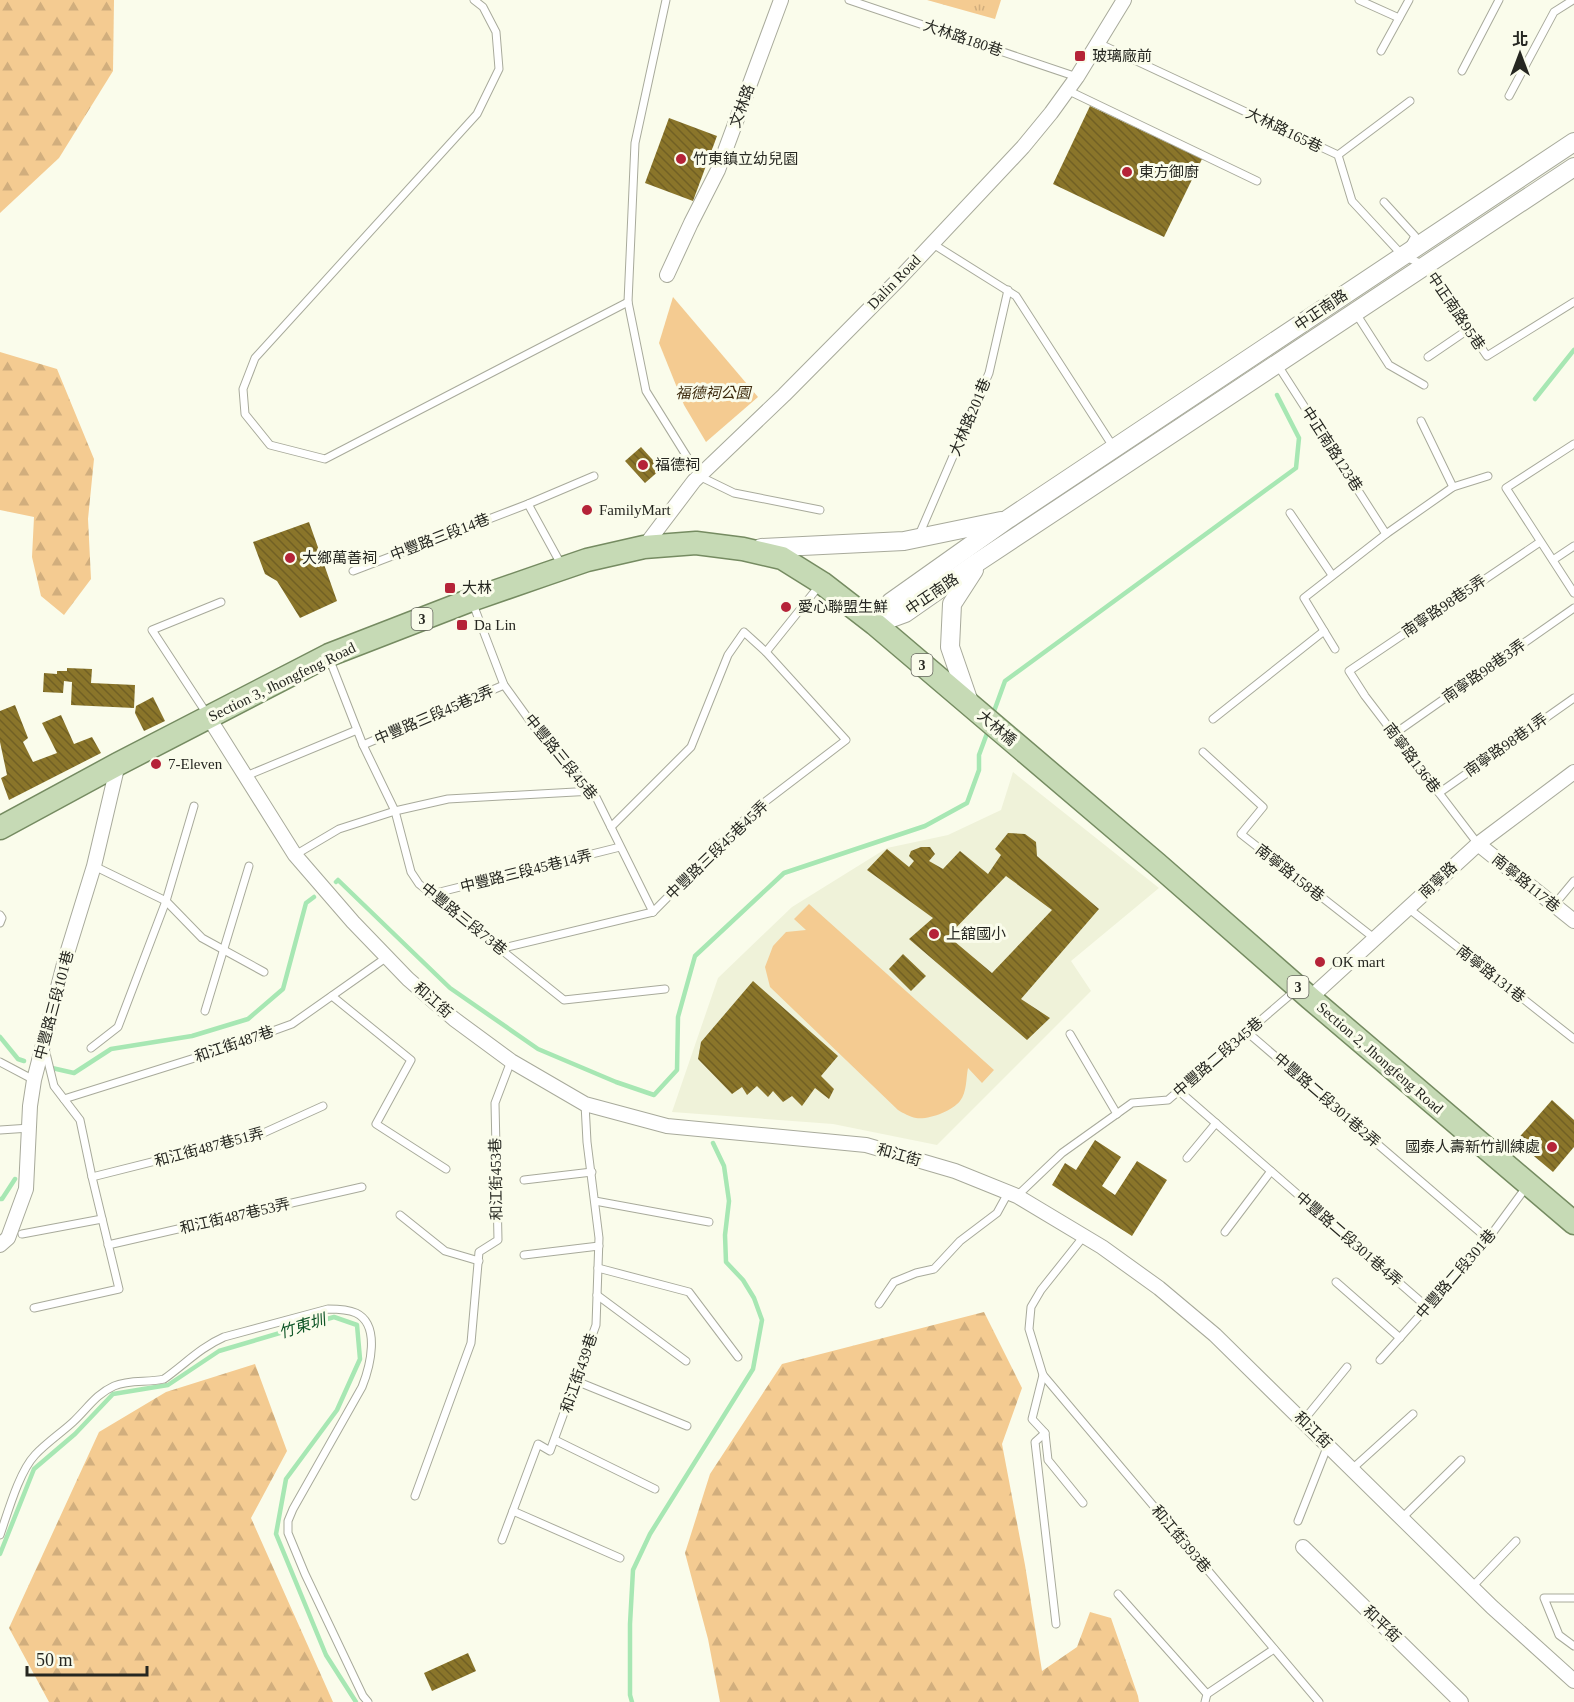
<svg xmlns="http://www.w3.org/2000/svg" width="1574" height="1702" viewBox="0 0 1574 1702" font-family="'Times New Roman','Noto Sans TC',serif">
<defs>
<pattern id="grass-tufts" width="24" height="20" patternUnits="userSpaceOnUse" patternTransform="scale(1.5)"><rect width="24" height="20" fill="#f4cb91"/><path d="M3 7l-1-3M5 7V3M7 7l1-3M15 17l-1-3M17 17v-4M19 17l1-3" fill="none" stroke="#d1ae7d"/></pattern>
<pattern id="forest-firs" width="22" height="20" patternUnits="userSpaceOnUse" patternTransform="scale(1.5)"><rect width="22" height="20" fill="#f4cb91"/><path d="M5 1l3.5 6h-7zM16 11l3.5 6h-7z" fill="#d1ae7d"/></pattern>
<pattern id="building-back-hatch" width="6" height="6" patternUnits="userSpaceOnUse" patternTransform="scale(1.5)"><rect width="6" height="6" fill="#8a752a"/><path d="M-1 5l2 2M0 0l6 6M5-1l2 2" fill="none" stroke="#716024"/></pattern>
</defs>
<rect width="100%" height="100%" fill="#fafceb"/>
<!-- built -->
<polygon fill="#eff2d9" points="1013,772 1159,888 1071,961 1091,991 937,1145 833,1124 672,1112 718,978 792,907 887,848 948,835 1001,810"/>
<!-- grass -->
<polygon fill="url(#grass-tufts)" points="927,0 1001,0 995,19"/>
<!-- forest -->
<g fill="url(#forest-firs)">
<polygon points="0,0 114,0 113,71 59,158 0,213"/>
<polygon points="0,352 57,369 94,459 88,519 91,579 64,615 41,596 32,557 34,517 0,510"/>
<polygon points="984,1312 1022,1388 1002,1444 1025,1565 1042,1671 1077,1647 1090,1612 1111,1618 1138,1696 1139,1702 720,1702 708,1639 685,1553 710,1474 782,1364"/>
<polygon points="255,1364 287,1451 251,1518 333,1702 49,1702 9,1628 99,1432 166,1392"/>
</g>
<!-- park -->
<g fill="#f4cb91">
<polygon points="673,297 758,397 706,442 684,405 659,343"/>
<path d="M 809,904 L 994,1070 L 982,1083 L 968,1068 C 966,1078 967,1092 960,1101 C 952,1111 929,1120 916,1118 C 910,1117 903,1113 898,1110 L 770,987 L 765,967 L 773,946 L 786,932 L 806,930 L 794,919 Z"/>
</g>
<g fill="none" stroke-linecap="round" stroke-linejoin="round">
<!-- stream -->
<g stroke="#a7e7b3" stroke-width="4.5">
<polyline points="1535,399 1574,350"/>
<polyline points="993,714 1005,681 1296,468 1299,438 1277,395"/>
<polyline points="336,882 338,880 450,988 538,1049 616,1082 654,1095 677,1070 678,1017 695,956 784,873 925,826 967,803 979,770 979,755 989,728"/>
<polyline points="0,1037 18,1059 24,1061"/>
<polyline points="52,1068 74,1073 111,1049 192,1036 248,1019 283,989 306,903 314,897"/>
<polyline points="0,1199 2,1199 15,1179"/>
<polyline points="0,1554 34,1469 75,1434 113,1394 168,1385 219,1351 334,1317 357,1325 360,1359 337,1410 286,1479 276,1534 326,1655 356,1702"/>
<polyline points="632,1702 630,1695 630,1624 633,1570 650,1534 753,1369 762,1320 754,1298 743,1280 726,1262 725,1235 729,1201 724,1166 713,1143"/>
</g>
</g>
<!-- building -->
<g fill="url(#building-back-hatch)" fill-rule="evenodd">
<polygon points="1090,106 1202,159 1164,237 1053,184"/>
<polygon points="669,118 717,136 693,201 645,183"/>
<polygon points="641,447 661,469 645,483 625,461"/>
<polygon points="309,522 337,601 300,618 277,581 265,574 253,542"/>
<polygon points="67,668 92,669 91,683 135,685 134,708 71,705 72,682 64,681 63,693 43,692 44,673 57,674 57,671 67,671"/>
<polygon points="153,697 165,721 144,731 135,713 136,706"/>
<polygon points="15,705 28,738 23,742 33,762 57,753 42,723 61,715 74,744 92,737 101,753 9,800 1,778 7,775 0,742 0,711"/>
<path d="M 1008,833 L 1025,834 L 1036,842 L 1037,856 L 1099,909 L 1021,999 L 1050,1018 L 1027,1040 L 909,939 L 933,918 L 867,870 L 887,849 L 909,867 L 914,861 L 909,856 L 911,851 L 921,847 L 930,847 L 935,854 L 929,861 L 943,869 L 960,851 L 988,874 L 1001,855 L 995,849 ZM 1006,876 L 1052,910 L 992,973 L 948,936 Z"/>
<polygon points="903,954 926,976 911,991 889,969"/>
<polygon points="753,981 838,1056 821,1076 834,1089 829,1099 815,1088 802,1106 792,1096 783,1102 773,1091 768,1097 757,1086 747,1095 742,1087 732,1094 698,1059 701,1042"/>
<polygon points="1552,1100 1574,1120 1574,1147 1553,1172 1516,1141"/>
<polygon points="1095,1140 1121,1157 1102,1186 1115,1195 1137,1161 1167,1180 1132,1236 1052,1185 1065,1163 1076,1170"/>
<polygon points="468,1653 476,1671 432,1691 424,1673"/>
</g>
<g fill="none" stroke-linecap="round" stroke-linejoin="round">
<defs>
<g id="service">
<polyline points="474,0 483,7 496,32 499,69 477,114 255,358 243,389 245,414 270,445 325,459 628,302"/>
<polyline points="666,0 635,143 628,302 646,391 699,476 734,493 820,510"/>
<polyline points="849,0 1077,77"/>
<polyline points="1359,0 1399,18"/>
<polyline points="1098,43 1338,155 1352,201 1403,256 1425,265 1487,356 1574,302"/>
<polyline points="1381,51 1409,0"/>
<polyline points="1462,71 1499,0"/>
<polyline points="1067,90 1257,181"/>
<polyline points="1509,96 1554,12 1573,0"/>
<polyline points="1338,155 1410,101"/>
<polyline points="1384,202 1415,236 1410,245"/>
<polyline points="933,244 1016,296 1114,448"/>
<polyline points="1355,312 1389,365 1424,385"/>
<polyline points="1428,357 1469,329"/>
<polyline points="1277,364 1386,534"/>
<polyline points="1421,421 1453,487"/>
<polyline points="1574,444 1506,488 1574,593"/>
<polyline points="528,504 562,566"/>
<polyline points="1290,513 1332,575"/>
<polyline points="919,535 989,373 1008,290"/>
<polyline points="1553,560 1574,546"/>
<polyline points="353,571 528,504 594,476"/>
<polyline points="473,604 504,685 538,732 593,791 653,912"/>
<polyline points="1335,649 1304,598 1386,534 1453,487 1488,476"/>
<polyline points="329,658 363,745 395,811 411,872 419,884 564,1000 665,989"/>
<polyline points="207,714 152,630 221,602"/>
<polyline points="1213,719 1324,631"/>
<polyline points="1394,734 1574,608"/>
<polyline points="363,745 504,685"/>
<polyline points="1203,752 1263,807 1241,834 1374,938"/>
<polyline points="246,776 357,730"/>
<polyline points="1439,793 1574,698"/>
<polyline points="611,827 691,747 728,655 744,632 766,652"/>
<polyline points="1478,844 1365,696 1349,671 1540,542"/>
<polyline points="295,855 339,829 395,811 448,799 593,791"/>
<polyline points="94,866 166,901 202,938 264,972"/>
<polyline points="432,894 620,847"/>
<polyline points="1554,905 1574,881"/>
<polyline points="1408,908 1574,1039"/>
<polyline points="653,912 753,811 846,740 766,652 819,586"/>
<polyline points="0,915 2,918 0,923"/>
<polyline points="499,949 653,912"/>
<polyline points="332,996 411,1060 376,1124 446,1169"/>
<polyline points="205,1011 249,866"/>
<polyline points="1247,1032 1488,1239"/>
<polyline points="1070,1034 1117,1114"/>
<polyline points="91,1048 118,1027 166,901 194,806"/>
<polyline points="0,1062 34,1080"/>
<polyline points="1179,1091 1427,1307"/>
<polyline points="64,1099 217,1051 292,1024 387,957"/>
<polyline points="0,1130 30,1128"/>
<polyline points="1187,1158 1216,1123"/>
<polyline points="92,1177 259,1135 323,1106"/>
<polyline points="524,1180 592,1172"/>
<polyline points="1017,1196 1062,1153 1132,1103 1168,1100 1297,989"/>
<polyline points="595,1201 709,1222"/>
<polyline points="400,1215 445,1251 479,1261"/>
<polyline points="1225,1232 1271,1171"/>
<polyline points="22,1234 102,1219"/>
<polyline points="1084,1236 1041,1290 1031,1307 1029,1329 1043,1375 1319,1702"/>
<polyline points="108,1245 362,1187"/>
<polyline points="524,1255 599,1246"/>
<polyline points="598,1268 689,1292 738,1357"/>
<polyline points="1336,1282 1400,1338"/>
<polyline points="597,1295 686,1361"/>
<polyline points="879,1304 894,1282 916,1273 934,1269 960,1241 997,1213 1008,1193"/>
<polyline points="34,1308 119,1289 92,1177 80,1120 54,1086 45,1049"/>
<polyline points="1380,1360 1488,1239 1527,1186"/>
<polyline points="1043,1375 1032,1419 1045,1433 1048,1460 1083,1503"/>
<polyline points="576,1381 687,1426"/>
<polyline points="1303,1421 1347,1367"/>
<polyline points="1045,1433 1035,1442 1056,1624"/>
<polyline points="555,1440 655,1489"/>
<polyline points="1352,1469 1413,1414"/>
<polyline points="415,1496 471,1343 479,1252 498,1240 495,1103 511,1061"/>
<polyline points="513,1511 620,1558"/>
<polyline points="1402,1518 1461,1460"/>
<polyline points="1298,1521 1328,1445"/>
<path d="M 0,1535 C 8,1512 19,1472 35,1455 C 46,1443 61,1433 73,1422 C 87,1409 96,1394 114,1386 C 130,1379 148,1383 164,1379 C 185,1364 201,1347 224,1337 L 328,1309 C 337,1309 347,1309 356,1313 C 381,1325 370,1367 362,1387 L 293,1509 L 288,1521 L 288,1533 L 305,1574 L 363,1696 L 368,1702"/>
<polyline points="502,1540 538,1444 550,1451 596,1325 599,1238 587,1142 585,1104"/>
<polyline points="1472,1587 1516,1541"/>
<polyline points="1118,1594 1207,1694 1205,1702"/>
<polyline points="1574,1598 1544,1598 1559,1635 1574,1646"/>
<polyline points="1207,1694 1274,1649"/>
</g>
<g id="minor">
<polyline points="667,275 691,223 718,170 781,0"/>
<polyline points="644,547 694,481 784,395 899,279 1023,147 1051,113 1077,77 1124,0"/>
<polyline points="209,718 295,855 353,922 408,979 454,1019 511,1061 585,1104 667,1126 866,1145 955,1171 1017,1196 1102,1247 1159,1288 1215,1335 1492,1607 1574,1681"/>
<polyline points="1478,844 1574,921"/>
<polyline points="1310,998 1478,844 1574,772"/>
<polyline points="0,1245 8,1238 26,1189 30,1106 34,1080 65,960 94,866 118,764"/>
<polyline points="1303,1547 1461,1702"/>
</g>
<g id="tertiary">
<polyline points="761,548 904,541 1001,521"/>
<polyline points="875,624 891,602 1008,519 1574,142"/>
<polyline points="875,624 905,613 978,562 1574,167"/>
<polyline points="970,705 950,647 952,604 974,570"/>
</g>
<polyline id="primary" points="0,828 118,764 329,655 471,600 546,574 587,560 644,547 696,543 743,549 782,558 822,583 875,624 1157,864 1310,998 1574,1223"/>
</defs>
<!-- service casing -->
<use href="#service" stroke="#a8aa9b" stroke-width="9"/>
<!-- minor casing -->
<use href="#minor" stroke="#a8aa9b" stroke-width="16"/>
<!-- tertiary casing -->
<use href="#tertiary" stroke="#a8aa9b" stroke-width="20"/>
<!-- primary casing -->
<use href="#primary" stroke="#758b61" stroke-width="25"/>
<!-- service -->
<use href="#service" stroke="#fff" stroke-width="7"/>
<!-- minor -->
<use href="#minor" stroke="#fff" stroke-width="14"/>
<!-- tertiary -->
<use href="#tertiary" stroke="#fff" stroke-width="18"/>
<!-- primary -->
<use href="#primary" stroke="#c6dab5" stroke-width="22"/>
</g>
<!-- markers -->
<g fill="#b52338" stroke="#fafceb" stroke-width="2">
<rect x="1074" y="50" width="12" height="12" rx="3"/>
<circle cx="681" cy="159" r="6"/>
<circle cx="1127" cy="172" r="6"/>
<circle cx="643" cy="465" r="6"/>
<circle cx="587" cy="510" r="6"/>
<circle cx="290" cy="558" r="6"/>
<rect x="444" y="582" width="12" height="12" rx="3"/>
<circle cx="786" cy="607" r="6"/>
<rect x="456" y="619" width="12" height="12" rx="3"/>
<circle cx="156" cy="764" r="6"/>
<circle cx="934" cy="934" r="6"/>
<circle cx="1320" cy="962" r="6"/>
<circle cx="1552" cy="1147" r="6"/>
</g>
<g text-anchor="middle" dominant-baseline="central" stroke-width="6" stroke-linejoin="round" paint-order="stroke">
<!-- shield labels -->
<g fill="#fafceb" stroke="#66675e" stroke-width="1.5">
<rect x="411.5" y="608" width="21" height="22" rx="4.5"/>
<rect x="911.5" y="654" width="21" height="22" rx="4.5"/>
<rect x="1287.5" y="976" width="21" height="22" rx="4.5"/>
</g>
<g font-size="14" font-weight="bold" fill="#262721">
<text x="422" y="619">3</text>
<text x="922" y="665">3</text>
<text x="1298" y="987">3</text>
</g>
<!-- street labels -->
<g font-size="15" fill="#262721" stroke="#fafceb">
<text transform="translate(963 38) rotate(19)">大林路180巷</text>
<text transform="translate(742 106) rotate(-70)">文林路</text>
<text transform="translate(1284 130) rotate(26)">大林路165巷</text>
<text transform="translate(894 282) rotate(-46)">Dalin Road</text>
<text transform="translate(1321 310) rotate(-34)">中正南路</text>
<text transform="translate(1456 311) rotate(56)">中正南路95巷</text>
<text transform="translate(970 417) rotate(-67)">大林路201巷</text>
<text transform="translate(1332 449) rotate(57)">中正南路123巷</text>
<text transform="translate(440 537) rotate(-21)">中豐路三段14巷</text>
<text transform="translate(932 594) rotate(-34)">中正南路</text>
<text transform="translate(1444 606) rotate(-34)">南寧路98巷5弄</text>
<text transform="translate(1484 671) rotate(-35)">南寧路98巷3弄</text>
<text transform="translate(282 682) rotate(-26)">Section 3, Jhongfeng Road</text>
<text transform="translate(434 715) rotate(-23)">中豐路三段45巷2弄</text>
<text transform="translate(997 728) rotate(40)">大林橋</text>
<text transform="translate(1506 745) rotate(-35)">南寧路98巷1弄</text>
<text transform="translate(561 757) rotate(51)">中豐路三段45巷</text>
<text transform="translate(1412 758) rotate(53)">南寧路136巷</text>
<text transform="translate(717 850) rotate(-44)">中豐路三段45巷45弄</text>
<text transform="translate(526 871) rotate(-14)">中豐路三段45巷14弄</text>
<text transform="translate(1290 873) rotate(38)">南寧路158巷</text>
<text transform="translate(1438 880) rotate(-43)">南寧路</text>
<text transform="translate(1526 883) rotate(39)">南寧路117巷</text>
<text transform="translate(464 919) rotate(39)">中豐路三段73巷</text>
<text transform="translate(1491 974) rotate(38)">南寧路131巷</text>
<text transform="translate(433 1000) rotate(41)">和江街</text>
<text transform="translate(54 1005) rotate(-75)">中豐路三段101巷</text>
<text transform="translate(234 1044) rotate(-19)">和江街487巷</text>
<text transform="translate(1218 1057) rotate(-41)">中豐路二段345巷</text>
<text transform="translate(1380 1058) rotate(41)">Section 2, Jhongfeng Road</text>
<text transform="translate(1327 1100) rotate(41)">中豐路二段301巷2弄</text>
<text transform="translate(209 1147) rotate(-15)">和江街487巷51弄</text>
<text transform="translate(899 1155) rotate(16)">和江街</text>
<text transform="translate(496 1179) rotate(-91)">和江街453巷</text>
<text transform="translate(235 1216) rotate(-13)">和江街487巷53弄</text>
<text transform="translate(1349 1239) rotate(41)">中豐路二段301巷4弄</text>
<text transform="translate(1456 1274) rotate(-49)">中豐路二段301巷</text>
<text transform="translate(579 1373) rotate(-71)">和江街439巷</text>
<text transform="translate(1313 1430) rotate(44)">和江街</text>
<text transform="translate(1181 1539) rotate(50)">和江街393巷</text>
<text transform="translate(1382 1624) rotate(44)">和平街</text>
</g>
<!-- poi labels -->
<g font-size="15" fill="#262721" stroke="#fafceb" text-anchor="start">
<text x="1092" y="56">玻璃廠前</text>
<text x="693" y="159">竹東鎮立幼兒園</text>
<text x="1139" y="172">東方御廚</text>
<text x="655" y="465">福德祠</text>
<text x="599" y="510">FamilyMart</text>
<text x="302" y="558">大鄉萬善祠</text>
<text x="462" y="588">大林</text>
<text x="798" y="607">愛心聯盟生鮮</text>
<text x="474" y="625">Da Lin</text>
<text x="168" y="764">7-Eleven</text>
<text x="946" y="934">上舘國小</text>
<text x="1332" y="962">OK mart</text>
<text x="1540" y="1147" text-anchor="end">國泰人壽新竹訓練處</text>
</g>
<!-- park labels -->
<g font-size="15" font-style="italic" fill="#3e2b0e" stroke="#fafceb">
<text x="713" y="393">福德祠公園</text>
</g>
<!-- water labels -->
<g font-size="16" font-style="italic" fill="#0f5627" stroke="#fafceb">
<text transform="translate(302 1326) rotate(-17)">竹東圳</text>
</g>
</g>
<!-- north arrow -->
<g transform="translate(1520 54)" stroke="#fafceb" stroke-width="4.5" paint-order="stroke">
<path d="M0-4.5L10 22L0 15L-10 22Z" fill="#262721"/>
<text y="-9" font-size="16" font-weight="bold" text-anchor="middle" fill="#262721">北</text>
</g>
<!-- scale -->
<path d="M27 1666v9h120v-9" fill="none" stroke="#262721" stroke-width="3"/>
<text x="36" y="1666" font-size="18" fill="#262721" stroke="#fafceb" stroke-width="4.5" paint-order="stroke">50 m</text>
</svg>
